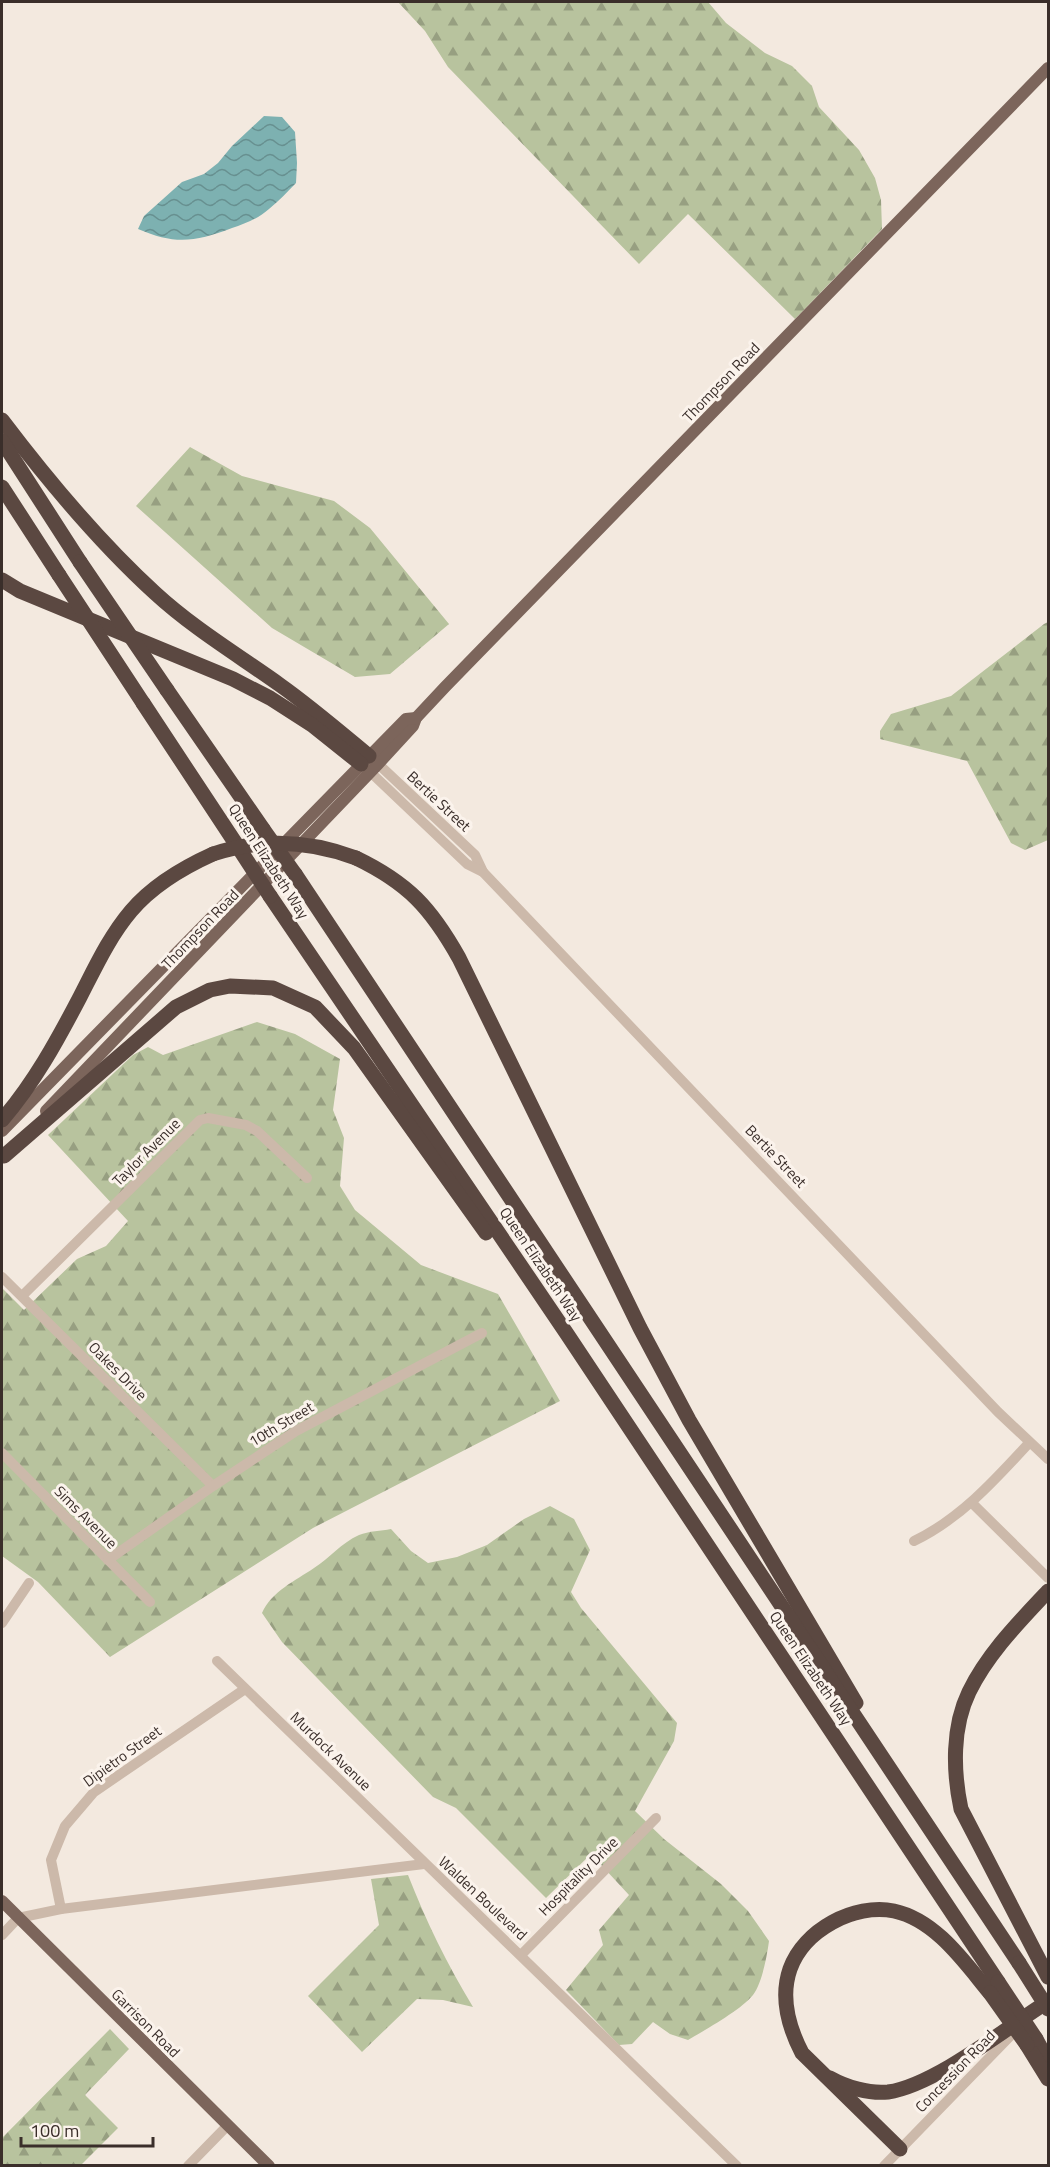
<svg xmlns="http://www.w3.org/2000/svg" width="1050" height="2167" viewBox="0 0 1050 2167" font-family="'Titillium Web',sans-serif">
<defs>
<pattern id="forest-firs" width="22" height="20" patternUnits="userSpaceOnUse" patternTransform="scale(1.5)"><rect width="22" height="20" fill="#b8c39e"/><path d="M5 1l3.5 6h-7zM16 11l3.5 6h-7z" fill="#979f81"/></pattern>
<pattern id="water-waves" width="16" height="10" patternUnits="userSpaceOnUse" patternTransform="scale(1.5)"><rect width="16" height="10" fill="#7db1b1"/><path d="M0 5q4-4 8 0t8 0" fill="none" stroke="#679090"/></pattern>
</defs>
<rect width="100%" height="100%" fill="#f3e9df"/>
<!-- forest -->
<g fill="url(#forest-firs)">
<polygon points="398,2 708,2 726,23 765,53 792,66 812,86 819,107 859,150 875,178 881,200 882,229 795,319 688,214 639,264 448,67 425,31"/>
<polygon points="190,447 242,476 334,501 370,528 449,624 390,674 355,677 272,628 136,506"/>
<polygon points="1048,622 1048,840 1025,850 1011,843 967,761 880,739 880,731 891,714 951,696 1044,624"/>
<polygon points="257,1022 295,1034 340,1059 333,1110 344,1138 340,1186 355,1210 421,1265 498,1294 560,1401 313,1528 110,1657 38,1582 2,1556 2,1288 24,1310 77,1259 106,1246 128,1221 48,1135 133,1055 148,1047 163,1055"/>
<path d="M 550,1506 L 574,1519 L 590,1550 L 571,1592 L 581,1608 L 677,1723 L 674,1741 L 635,1811 L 664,1839 L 721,1884 L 748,1911 L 769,1941 C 767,1956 762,1983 753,1995 C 741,2010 705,2030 688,2040 L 670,2034 L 653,2022 L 632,2044 L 619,2045 L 566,1990 L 603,1945 L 599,1930 L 629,1895 L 591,1854 L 546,1898 L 456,1808 L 433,1797 L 282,1642 L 262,1613 C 272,1591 295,1581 314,1568 C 330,1558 341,1543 359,1535 C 369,1531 381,1531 391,1529 L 411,1551 L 428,1563 L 457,1557 L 487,1545 L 524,1519 Z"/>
<path d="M 408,1875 C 426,1921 447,1964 473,2007 L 443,2000 L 417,1999 L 362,2052 L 308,1996 L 379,1925 L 371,1879 Z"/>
<polygon points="110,2029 129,2049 85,2095 118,2128 81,2165 2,2165 2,2138"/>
</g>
<!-- water -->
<path fill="url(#water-waves)" d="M 264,116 L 282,117 L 295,132 L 297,163 L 296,183 C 287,192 279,201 269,209 C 259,218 245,224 232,228 C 195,242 175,245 138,229 L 144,216 L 182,182 L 204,174 L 218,163 L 232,146 Z"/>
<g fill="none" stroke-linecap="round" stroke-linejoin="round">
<!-- minor -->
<g stroke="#ccb9aa" stroke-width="10">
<polyline points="373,759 475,855 483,872"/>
<polyline points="366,768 467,864 483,872 998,1412 1048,1459"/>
<polyline points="2,1277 213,1486"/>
<polyline points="22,1296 200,1120 208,1118 246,1125 257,1131 307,1178"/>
<polyline points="2,1453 150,1602"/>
<polyline points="972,1503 1048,1578"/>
<path d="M 914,1541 C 960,1519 995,1480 1029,1443"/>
<polyline points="108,1560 213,1486 296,1431 482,1333"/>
<polyline points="2,1623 29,1583"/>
<polyline points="217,1661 737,2166"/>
<polyline points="61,1909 51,1860 65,1826 94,1792 245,1689"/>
<polyline points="2,1935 18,1918 61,1909 424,1864"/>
<polyline points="521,1955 656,1818"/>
<polyline points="188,2166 228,2125"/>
<polyline points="884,2166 1020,2026"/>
</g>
<!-- major -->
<g stroke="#7c655b" stroke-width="12">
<polyline points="46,1111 378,764 413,726 416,718 445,687 1048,68"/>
<polyline points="2,1131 406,719 416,718"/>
<polyline points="2,1901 269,2166"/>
</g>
<!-- highway -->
<g stroke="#5b4841" stroke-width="15">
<path d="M 2,420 C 49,482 98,541 155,593 C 193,628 238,655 280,685 C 311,707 340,732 369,756"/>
<polyline points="2,441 80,562"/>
<polyline points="2,487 59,575"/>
<polyline points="2,580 20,591 233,679 270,698 312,725 361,764"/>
<polyline points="167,690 263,829"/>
<polyline points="143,703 240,850"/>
<path d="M 356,858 C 408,883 431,908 459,958 L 640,1328 L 689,1420 L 856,1703"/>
<polyline points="295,874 1019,1963"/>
<polyline points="270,896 567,1334 998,1982"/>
<path d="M 2,1120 C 34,1083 57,1041 80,997 C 95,968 109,937 131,911 C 153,885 182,868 213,854"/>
<polyline points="4,1156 176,1007 210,990 230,986 273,988 315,1007 354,1048 486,1233"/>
<path d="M 1048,1591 C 1020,1621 988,1653 969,1692 C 952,1727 953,1771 961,1809 L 1048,1977"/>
<polyline points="1036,2039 1048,2061"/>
<polyline points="1027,2045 1048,2079"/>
<path d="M 830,2078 C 846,2087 869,2094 888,2092 C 932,2086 1000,2033 1038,2008"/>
<path d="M 900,2149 L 802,2053 C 789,2028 780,1998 790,1969 C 804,1930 854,1903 894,1911 C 936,1920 965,1963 990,1993"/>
</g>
<!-- highway-bridge -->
<g stroke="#5b4841" stroke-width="15">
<polyline points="80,562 167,690"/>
<polyline points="59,575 143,703"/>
<polyline points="263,829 295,874"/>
<polyline points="240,850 270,896"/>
<path d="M 213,854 C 261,838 308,840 356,858"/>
<polyline points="1019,1963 1048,2009"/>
<polyline points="998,1982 1036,2039"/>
<polyline points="990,1993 1027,2045"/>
</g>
</g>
<g text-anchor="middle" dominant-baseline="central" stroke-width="6" stroke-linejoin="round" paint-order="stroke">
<!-- street labels -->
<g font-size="15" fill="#3a2e2a" stroke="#fbf3ec">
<text transform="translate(721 382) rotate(-46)">Thompson Road</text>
<text transform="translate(439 801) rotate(43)">Bertie Street</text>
<text transform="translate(269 861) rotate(57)">Queen Elizabeth Way</text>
<text transform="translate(200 929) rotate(-46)">Thompson Road</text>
<text transform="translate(146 1152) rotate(-45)">Taylor Avenue</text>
<text transform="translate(776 1156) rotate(46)">Bertie Street</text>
<text transform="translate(541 1264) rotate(56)">Queen Elizabeth Way</text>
<text transform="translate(118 1371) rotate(45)">Oakes Drive</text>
<text transform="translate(281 1424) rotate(-31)">10th Street</text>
<text transform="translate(86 1517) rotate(45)">Sims Avenue</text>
<text transform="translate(811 1668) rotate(56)">Queen Elizabeth Way</text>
<text transform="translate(331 1751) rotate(44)">Murdock Avenue</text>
<text transform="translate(122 1756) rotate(-36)">Dipietro Street</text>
<text transform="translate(578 1876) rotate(-45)">Hospitality Drive</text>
<text transform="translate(483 1898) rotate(43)">Walden Boulevard</text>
<text transform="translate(146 2023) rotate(45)">Garrison Road</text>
<text transform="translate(955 2071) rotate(-46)">Concession Road</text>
</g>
</g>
<!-- border -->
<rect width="1050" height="2167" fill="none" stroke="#3a2e2a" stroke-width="6"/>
<!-- scale -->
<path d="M21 2137v9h132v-9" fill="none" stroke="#3a2e2a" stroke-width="3"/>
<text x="30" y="2137" font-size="18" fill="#3a2e2a" stroke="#fbf3ec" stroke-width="4.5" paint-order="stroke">100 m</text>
</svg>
